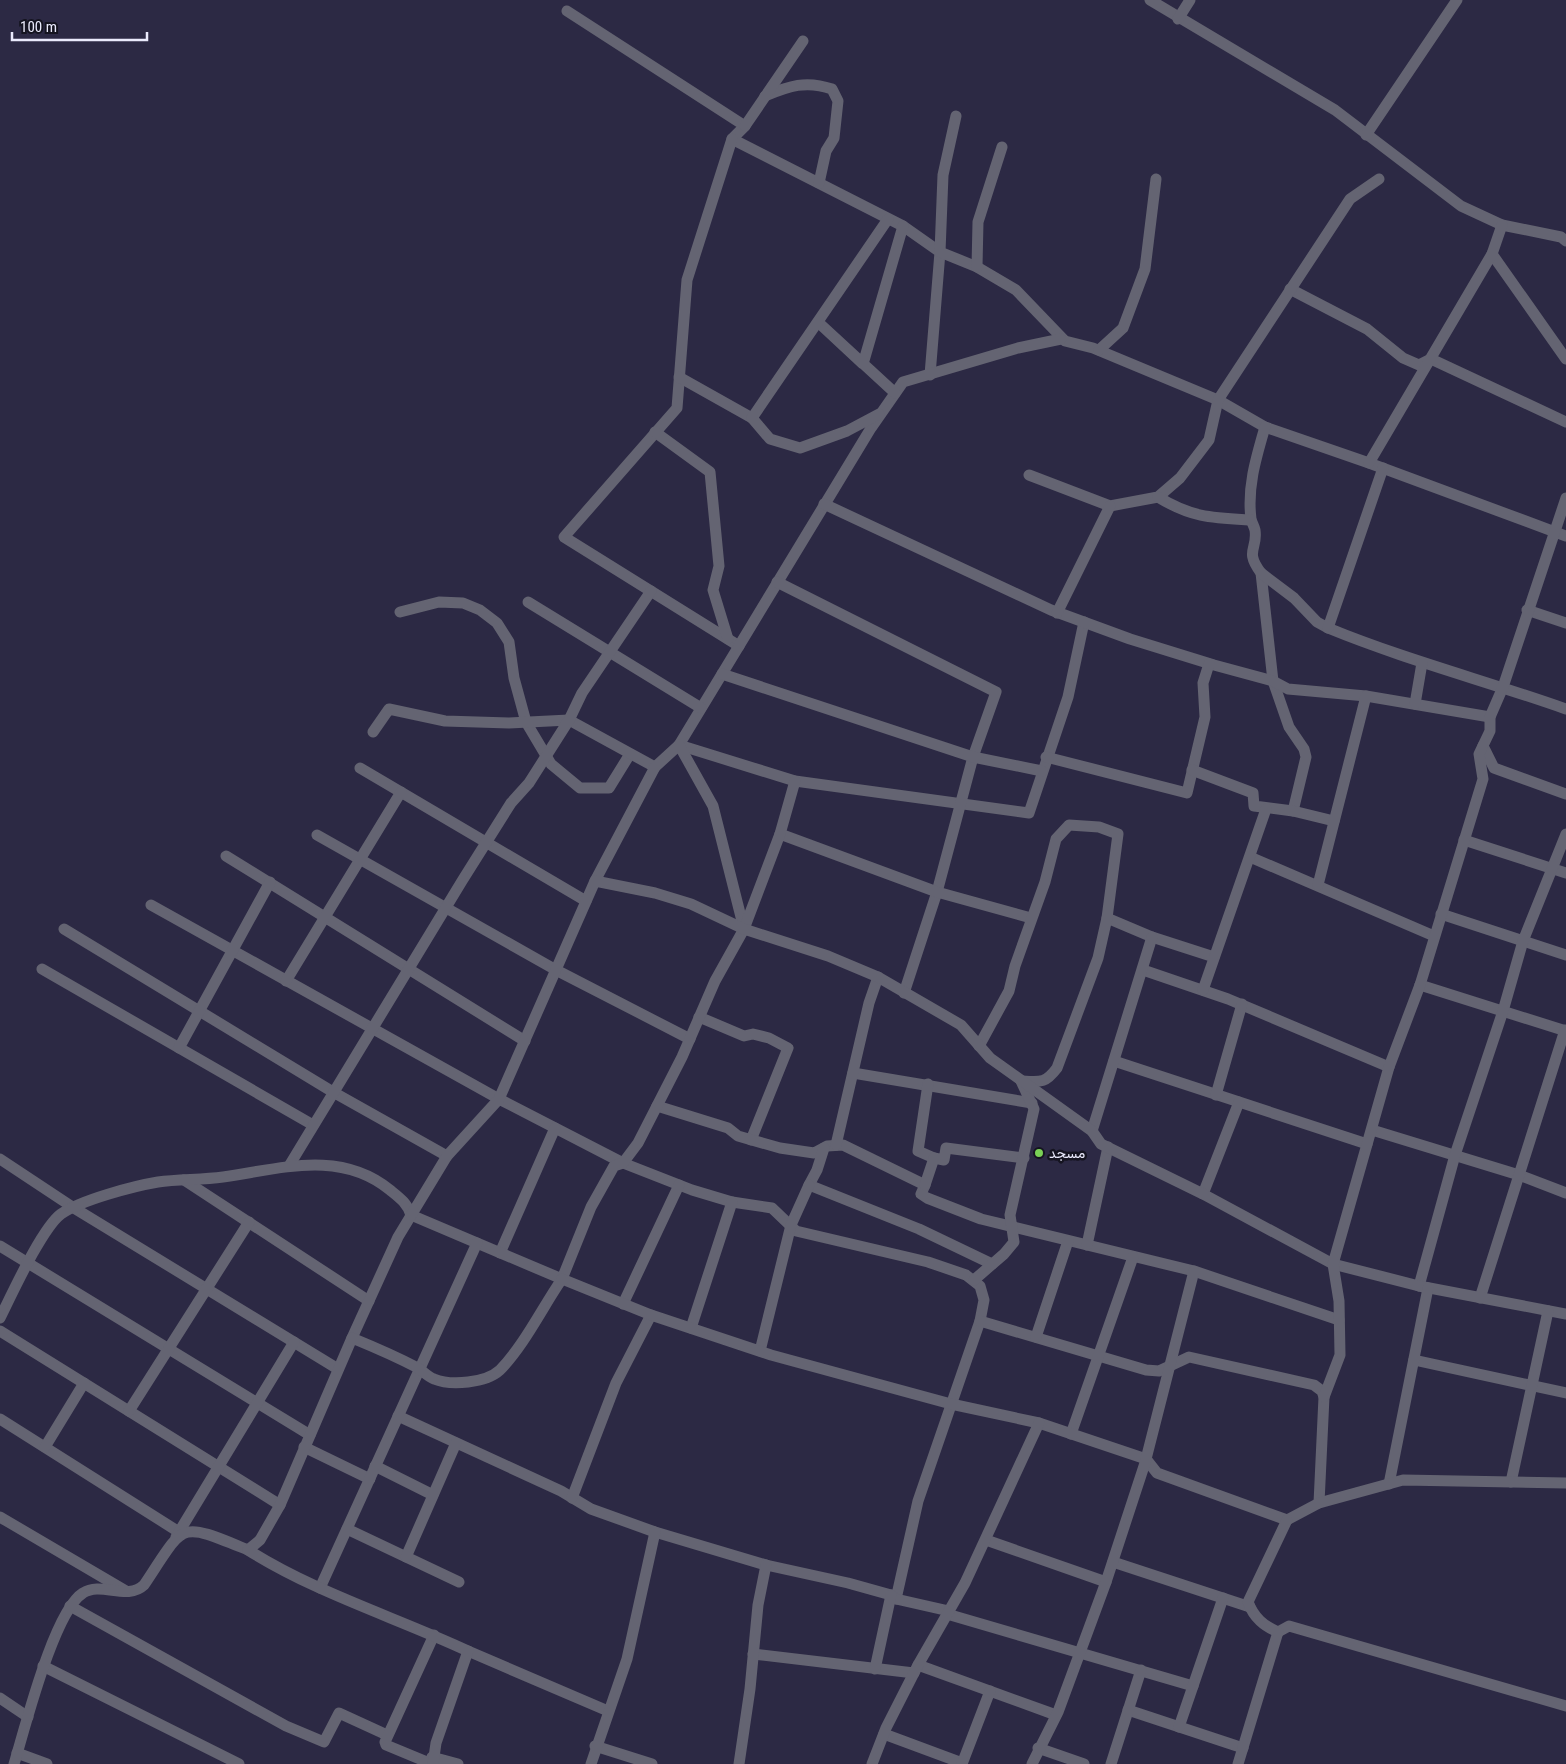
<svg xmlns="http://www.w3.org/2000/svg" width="1566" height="1764" viewBox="0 0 1566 1764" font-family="'Roboto Condensed',Vazirmatn,sans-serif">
<rect width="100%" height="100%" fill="#2c2944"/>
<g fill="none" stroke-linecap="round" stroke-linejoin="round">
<!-- minor -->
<g stroke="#646472" stroke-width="11">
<polyline points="1150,0 1335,110 1461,206 1502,225 1561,237 1566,241"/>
<polyline points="567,11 745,126 732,139 903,226 940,252 930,375"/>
<polyline points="1178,19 1190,0"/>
<path d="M 765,96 C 789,86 806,80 832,89 L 838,101 L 834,138 L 826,151 L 819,183"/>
<polyline points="956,116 943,175 940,252 977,267 1016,290 1065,341 1093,348 1218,400 1265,427 1369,463 1566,536"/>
<polyline points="745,126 803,41"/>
<polyline points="1366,135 1457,0"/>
<polyline points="732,139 687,280 677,408 564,537 739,646"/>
<polyline points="1492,254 1566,359"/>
<polyline points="977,267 978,222 1002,147"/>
<polyline points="1290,289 1367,329 1403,358 1419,365 1431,359 1566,422"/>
<polyline points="1061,339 1018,348 903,382 871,428 679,745 795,781 1029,813 1068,697 1084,622"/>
<polyline points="1099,350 1123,328 1145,269 1156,179"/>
<polyline points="679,377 752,418"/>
<polyline points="895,393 819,323 863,364 903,226"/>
<polyline points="879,414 847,431 800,448 770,439 752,418 888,219"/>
<path d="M 1265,427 C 1256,458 1247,487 1251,519 C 1252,523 1254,526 1255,530 C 1258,550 1244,550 1261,573 L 1273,681 L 1289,727 L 1304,749 L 1306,757 L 1293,811"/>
<polyline points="655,432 710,472 719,566 713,590 728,639"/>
<polyline points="1369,463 1492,254 1502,225"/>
<polyline points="1029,475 1110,506 1158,497 1180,478 1209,440 1218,400 1350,199 1379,179"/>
<path d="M 1158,497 C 1192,518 1213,518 1251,520"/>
<polyline points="824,504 1051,610 1130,639 1214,665 1273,681 1288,689 1366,696 1490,717"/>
<path d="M 1261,573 L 1294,598 L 1317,622 L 1328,628 C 1406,660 1487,681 1566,709"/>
<polyline points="777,582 996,692 973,757 937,892 904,993"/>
<polyline points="528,602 701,708"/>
<polyline points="1527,610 1566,623"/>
<polyline points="400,612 439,602 463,603 480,610 497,623 509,642 514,678 526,722 551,764 580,788 609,788 630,754"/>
<polyline points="1057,613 1110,506"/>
<polyline points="1328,628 1383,468"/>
<polyline points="722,674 973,757 1042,771"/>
<polyline points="1415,704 1422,663"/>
<polyline points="373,732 389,709 445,721 509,723 569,720 655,767"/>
<polyline points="1483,746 1494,768 1566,794"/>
<polyline points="1046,757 1187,793 1205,717 1203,683 1209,664"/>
<polyline points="360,768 586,901"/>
<polyline points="1192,770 1253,793 1254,806 1293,811 1334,821"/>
<polyline points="780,834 937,892 1031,918"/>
<polyline points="317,835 556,970 690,1039"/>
<polyline points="1464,840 1566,873"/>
<polyline points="226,856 525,1041"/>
<polyline points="1250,857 1434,936"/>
<polyline points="595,881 655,767 679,745 713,806 744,929"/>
<polyline points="1318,885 1366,696"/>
<polyline points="151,905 499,1099 623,1163 692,1190 732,1202 772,1208 796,1231 928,1262 966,1275 980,1286 984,1300 980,1321 918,1501 896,1599"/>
<polyline points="1441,914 1566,955"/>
<polyline points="1107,918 1152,937 1214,957"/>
<polyline points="64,929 333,1092 447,1156"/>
<polyline points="42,969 313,1125"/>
<polyline points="1143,970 1228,999 1389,1067"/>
<polyline points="286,981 401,792"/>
<polyline points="1420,985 1566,1031"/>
<polyline points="1203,990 1266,809"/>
<polyline points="699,1017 744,1036 753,1034 769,1038 788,1048 751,1140"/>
<polyline points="179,1048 270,882"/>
<polyline points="1114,1061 1367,1144"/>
<polyline points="853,1073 1032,1103"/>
<polyline points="928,1084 918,1151 934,1158"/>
<polyline points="1216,1095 1242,1004"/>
<polyline points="657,1106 728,1128 738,1136 780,1148 814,1153 827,1146 843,1145 925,1185 921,1194 927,1198 981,1219 1194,1271 1339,1320"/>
<polyline points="1372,1130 1519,1175 1566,1193"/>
<polyline points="1092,1131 1152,937"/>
<polyline points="836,1145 869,1003 878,977"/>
<polyline points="824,1148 817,1170 809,1185 919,1229 992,1264"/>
<polyline points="0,1159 74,1208 338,1369"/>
<polyline points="289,1166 462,881 511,803 529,783 569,720 582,693 651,591"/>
<polyline points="184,1180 369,1301"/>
<polyline points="925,1185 934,1158 944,1160 946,1148 1024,1158"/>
<polyline points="1203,1194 1239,1102"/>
<polyline points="1087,1245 1108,1147"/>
<polyline points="0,1246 310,1435"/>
<polyline points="500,1253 555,1128"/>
<path d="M 974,1280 L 1004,1254 L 1014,1242 L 1010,1215 L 1034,1109 L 1021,1081 C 1040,1082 1045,1084 1057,1068 L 1098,958 L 1107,918 L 1118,834 L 1099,827 L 1069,825 L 1056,839 L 1045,882 L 1015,966 L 1009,991 L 979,1046"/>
<polyline points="1419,1286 1455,1155 1503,1011 1523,941 1566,834"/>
<polyline points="1480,1298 1565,1030"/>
<polyline points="623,1304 679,1185"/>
<path d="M 0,1318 C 12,1294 42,1228 61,1214 C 81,1200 134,1186 158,1182 C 179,1179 201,1180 223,1177 C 280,1169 340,1149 390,1190 C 400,1198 407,1203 411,1215 L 562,1279 L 591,1207 L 614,1166 L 623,1163 L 638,1143 L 682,1057 L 715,981 L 744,929 L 780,834 L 795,781"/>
<polyline points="980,1321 1146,1370 1159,1371 1189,1357 1314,1385 1322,1391 1324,1397 1319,1503"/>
<polyline points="691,1328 732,1202"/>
<polyline points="0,1331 280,1505"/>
<polyline points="1036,1337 1068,1241"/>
<polyline points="352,1338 398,1237 447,1156 499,1099 595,881 655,893 691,904 744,929 828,956 878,977 961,1025 990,1058 1092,1131 1101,1144 1203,1194 1333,1264 1419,1286 1566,1314"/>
<polyline points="760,1351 791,1225 809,1185"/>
<polyline points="1414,1360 1566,1393"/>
<polyline points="1324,1397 1340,1355 1339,1301 1333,1264 1389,1067 1420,985 1483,779 1479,754 1490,731 1490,717 1503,687 1566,498"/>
<polyline points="129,1411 249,1222"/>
<polyline points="398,1416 561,1491 591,1509 655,1532 766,1565 848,1583 891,1595 896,1599 949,1611"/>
<polyline points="0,1419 179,1532"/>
<polyline points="1071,1434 1133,1257"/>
<polyline points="45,1447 84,1383"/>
<polyline points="304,1447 370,1479"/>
<polyline points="375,1466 433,1495"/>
<polyline points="1511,1482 1548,1311"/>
<polyline points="1389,1484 1428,1288"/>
<polyline points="572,1498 616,1383 651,1315"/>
<polyline points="0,1517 126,1591"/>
<polyline points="347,1529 459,1582"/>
<polyline points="176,1537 294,1342"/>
<polyline points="986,1540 1106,1582"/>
<polyline points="406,1557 456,1443"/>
<polyline points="1113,1562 1250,1607"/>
<polyline points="320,1588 477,1243"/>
<polyline points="70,1606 286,1726 324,1742 339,1713 387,1735"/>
<polyline points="947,1614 1193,1686"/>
<polyline points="1278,1632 1289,1626 1566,1706"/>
<polyline points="468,1651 608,1711"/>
<polyline points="753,1654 914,1673"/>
<polyline points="918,1665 1056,1715"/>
<polyline points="43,1666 239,1764"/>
<polyline points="875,1669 891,1595"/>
<polyline points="0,1698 28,1717"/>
<polyline points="1128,1710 1243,1748"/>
<polyline points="1179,1727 1223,1598"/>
<polyline points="884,1734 962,1763"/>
<polyline points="595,1746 652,1764"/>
<polyline points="1038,1748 1084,1764"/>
<polyline points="17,1753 47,1764"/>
<polyline points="432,1757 458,1764"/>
<path d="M 14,1764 C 25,1728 54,1611 83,1593 C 101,1581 127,1601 144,1585 C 186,1522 177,1521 248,1550"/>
<polyline points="432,1764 386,1745 385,1742 434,1635"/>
<path d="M 433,1764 L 436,1743 L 468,1651 C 395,1617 316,1593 248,1550 L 260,1540 L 280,1505 L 352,1338 C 374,1347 397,1357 418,1368 C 423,1371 428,1377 434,1379 C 451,1386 486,1383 500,1370 C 525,1344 542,1308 562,1279 L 651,1315 L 771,1355 L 951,1404 L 1039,1423 L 1146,1459 L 1157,1473 L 1287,1520 L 1319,1503 L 1403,1480 L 1566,1483"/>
<polyline points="591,1764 627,1659 655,1532"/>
<polyline points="739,1764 750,1689 758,1605 766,1565"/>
<polyline points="872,1764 886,1728 918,1665 965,1583 1039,1423"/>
<polyline points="962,1764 990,1691"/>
<polyline points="1032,1764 1058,1712 1106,1582 1145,1463 1194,1271"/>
<polyline points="1111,1764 1141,1670"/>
<path d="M 1238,1764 L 1278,1632 C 1264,1626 1254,1618 1248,1602 L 1287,1520"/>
</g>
</g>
<!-- markers -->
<circle fill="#7ad156" stroke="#151420" stroke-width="2" cx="1039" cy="1153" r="5"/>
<g text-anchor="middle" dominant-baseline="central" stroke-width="5" stroke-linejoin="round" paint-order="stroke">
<!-- poi labels -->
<g font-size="14" fill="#eaeafc" stroke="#151420" text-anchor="start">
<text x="1049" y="1153">مسجد</text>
</g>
</g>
<!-- scale -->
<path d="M12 32v8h135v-8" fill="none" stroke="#eaeafc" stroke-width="2.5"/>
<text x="20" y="32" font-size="15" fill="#eaeafc" stroke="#151420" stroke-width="4" paint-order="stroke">100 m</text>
</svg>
